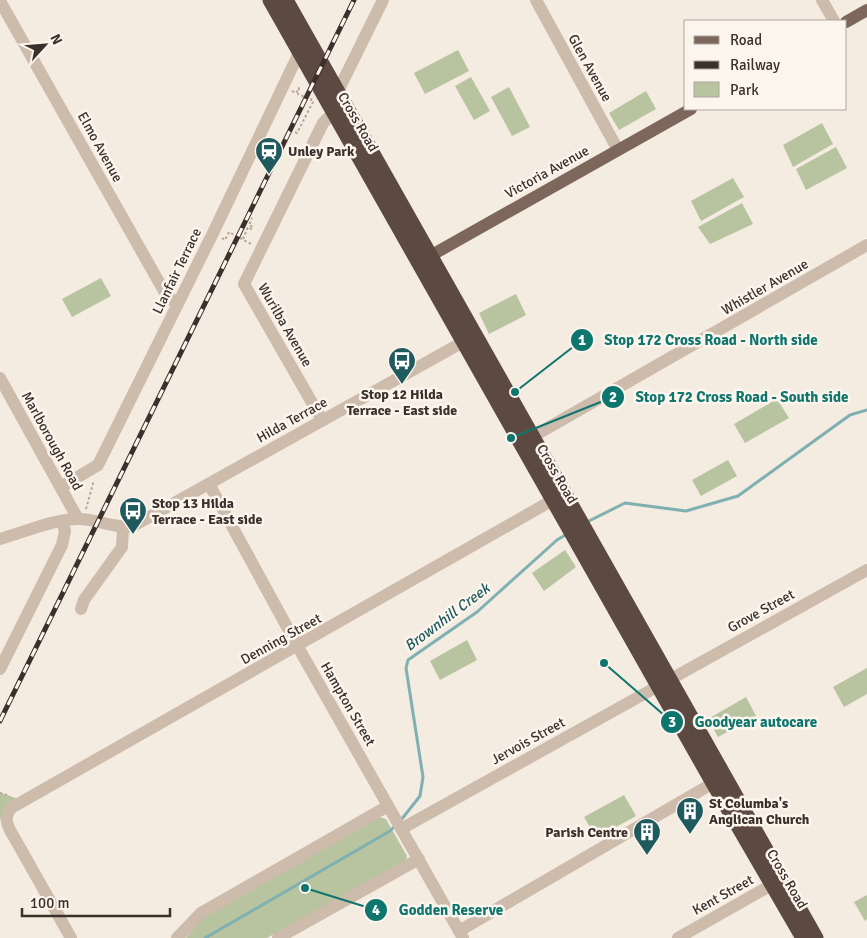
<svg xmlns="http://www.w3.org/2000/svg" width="867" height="938" viewBox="0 0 867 938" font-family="Signika,sans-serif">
<rect width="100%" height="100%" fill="#f4ebe1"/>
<!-- green -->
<g fill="#b8c4a0">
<polygon points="458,50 469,71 425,94 414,73"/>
<polygon points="471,77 490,111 474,120 455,86"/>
<polygon points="509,87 530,127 512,136 491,97"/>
<polygon points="646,91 656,109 619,130 609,113"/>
<polygon points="822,123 833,144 793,167 783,145"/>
<polygon points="836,147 847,168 806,190 796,169"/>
<polygon points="733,178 744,197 701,221 691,201"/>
<polygon points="742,203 753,224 710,244 698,227"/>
<polygon points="101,278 111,296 72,317 62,299"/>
<polygon points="516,294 526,315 489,334 479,313"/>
<polygon points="777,399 789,418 745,443 734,424"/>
<polygon points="728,460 737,476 701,496 692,480"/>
<polygon points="565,550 576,567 544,591 532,573"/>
<polygon points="467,640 477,660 440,680 430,661"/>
<polygon points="867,668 867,694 844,707 833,687"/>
<polygon points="746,697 756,716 718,737 708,719"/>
<polygon points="0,793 22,800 6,822 0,819"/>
<polygon points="624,795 636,816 596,838 584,817"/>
<polygon points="379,817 386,819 407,856 406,861 267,938 186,938 205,915"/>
<polygon points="867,895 867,919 865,921 854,902"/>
</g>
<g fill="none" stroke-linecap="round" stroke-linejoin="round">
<!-- stream -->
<g stroke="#7fb0b2" stroke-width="3">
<polyline points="587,522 625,503 686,511 738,496 850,415 867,410"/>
<polyline points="401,820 420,796 423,777 406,668 408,660 477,612 557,540 567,534"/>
<polyline points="205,938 390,831 395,826"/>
</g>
<!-- path -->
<g stroke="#b9a596" stroke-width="2" stroke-dasharray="2.5 2.5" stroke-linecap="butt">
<polyline points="292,91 296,93 299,88 298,94 311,100 312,97"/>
<polyline points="295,132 297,133 313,102 313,99"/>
<polyline points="222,238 225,240 229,232 251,244"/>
<polyline points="243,239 248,227 251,229 253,227 249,225 252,218"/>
<polyline points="86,509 94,480"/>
<polyline points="0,793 10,796"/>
</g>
<!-- minor -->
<g stroke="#cdbbac" stroke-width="12">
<polyline points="536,0 618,150"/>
<polyline points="822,0 834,21"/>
<polyline points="0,1 164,291 177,305"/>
<polyline points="338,91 383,0"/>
<polyline points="0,378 78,519"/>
<polyline points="322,420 244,284 323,123 334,112"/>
<polyline points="525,441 867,245"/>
<polyline points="209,484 298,647 463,938"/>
<polyline points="61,487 98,465 213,233 300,51"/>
<path d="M 0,539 C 25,532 53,519 79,519 C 98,519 113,529 133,526 L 472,337"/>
<polyline points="81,609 84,600 122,547 123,528"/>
<polyline points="0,669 62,545 65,531 62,521"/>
<polyline points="401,829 867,570"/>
<polyline points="459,931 720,779"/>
<path d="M 71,938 L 10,830 C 6,822 5,817 11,808 L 560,496"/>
<polyline points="177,938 201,913 388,806"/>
<polyline points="278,938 419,859"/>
<polyline points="678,938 780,880"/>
</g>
<!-- major -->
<g stroke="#7d675c" stroke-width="12">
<polyline points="846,22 867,10"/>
<polyline points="423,260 691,109"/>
</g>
<!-- highway -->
<g stroke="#5c4a42" stroke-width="15">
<polyline points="270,0 713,783 803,938"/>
<polyline points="286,0 816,938"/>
</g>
<defs>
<polyline id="rail" points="0,721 354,0"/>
</defs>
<!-- rail casing -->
<use href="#rail" stroke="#3b302b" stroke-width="5"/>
<!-- rail -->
<use href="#rail" stroke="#fbf5ee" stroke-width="3" stroke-dasharray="9" stroke-linecap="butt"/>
</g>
<!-- icons -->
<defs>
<symbol id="station-pin" viewBox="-11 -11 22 30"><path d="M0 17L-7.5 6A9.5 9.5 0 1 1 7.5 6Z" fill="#1f5a5e" stroke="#fbf5ee"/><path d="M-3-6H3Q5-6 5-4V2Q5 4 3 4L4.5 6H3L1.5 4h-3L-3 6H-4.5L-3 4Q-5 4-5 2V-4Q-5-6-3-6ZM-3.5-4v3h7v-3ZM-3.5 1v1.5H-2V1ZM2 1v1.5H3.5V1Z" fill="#fff"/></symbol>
<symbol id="bus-pin" viewBox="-11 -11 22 30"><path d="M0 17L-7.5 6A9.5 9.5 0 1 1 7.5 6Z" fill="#1f5a5e" stroke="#fbf5ee"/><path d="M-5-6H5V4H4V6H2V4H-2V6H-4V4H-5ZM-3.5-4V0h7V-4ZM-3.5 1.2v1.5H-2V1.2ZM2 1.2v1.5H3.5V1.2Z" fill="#fff"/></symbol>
<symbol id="building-pin" viewBox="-11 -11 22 30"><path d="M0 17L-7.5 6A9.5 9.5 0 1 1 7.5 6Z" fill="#1f5a5e" stroke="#fbf5ee"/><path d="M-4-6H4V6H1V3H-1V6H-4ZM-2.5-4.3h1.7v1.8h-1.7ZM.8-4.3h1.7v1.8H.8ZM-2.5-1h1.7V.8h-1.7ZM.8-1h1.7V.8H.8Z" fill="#fff"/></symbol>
</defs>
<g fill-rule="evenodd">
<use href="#station-pin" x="253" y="135" width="32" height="43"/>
<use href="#bus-pin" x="386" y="345" width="32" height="43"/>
<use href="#bus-pin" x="117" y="495" width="32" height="43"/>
<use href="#building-pin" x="674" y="795" width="32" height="43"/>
<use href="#building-pin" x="631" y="816" width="32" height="43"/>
</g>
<g text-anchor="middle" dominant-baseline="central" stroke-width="5" stroke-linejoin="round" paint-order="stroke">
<!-- street labels -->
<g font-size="14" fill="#3b302b" stroke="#fbf5ee">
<text transform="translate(590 68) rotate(61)">Glen Avenue</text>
<text transform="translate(358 122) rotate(60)">Cross Road</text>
<text transform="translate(100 147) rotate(61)">Elmo Avenue</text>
<text transform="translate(547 172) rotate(-29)">Victoria Avenue</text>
<text transform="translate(177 271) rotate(-64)">Llanfair Terrace</text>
<text transform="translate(765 287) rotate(-30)">Whistler Avenue</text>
<text transform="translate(285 325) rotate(60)">Wurilba Avenue</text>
<text transform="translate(292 420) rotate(-29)">Hilda Terrace</text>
<text transform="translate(52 441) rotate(61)">Marlborough Road</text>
<text transform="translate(557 474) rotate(60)">Cross Road</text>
<text transform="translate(761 611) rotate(-29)">Grove Street</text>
<text transform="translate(281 639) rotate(-29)">Denning Street</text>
<text transform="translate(348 704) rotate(60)">Hampton Street</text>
<text transform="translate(528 741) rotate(-29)">Jervois Street</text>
<text transform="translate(787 879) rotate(60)">Cross Road</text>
<text transform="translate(723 895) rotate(-29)">Kent Street</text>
</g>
<!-- poi labels -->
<g font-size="14" font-weight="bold" fill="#3b302b" stroke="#fbf5ee" text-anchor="start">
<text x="288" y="151">Unley Park</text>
<text x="402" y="394" text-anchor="middle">Stop 12 Hilda<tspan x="402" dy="16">Terrace - East side</tspan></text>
<text x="152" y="503">Stop 13 Hilda<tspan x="152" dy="16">Terrace - East side</tspan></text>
<text x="709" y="803">St Columba's<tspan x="709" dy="16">Anglican Church</tspan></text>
<text x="628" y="832" text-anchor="end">Parish Centre</text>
</g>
<!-- water labels -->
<g font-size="15" font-style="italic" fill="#1f5a5e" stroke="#fbf5ee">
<text transform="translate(447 617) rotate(-37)">Brownhill Creek</text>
</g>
</g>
<!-- callouts -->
<path fill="none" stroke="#0f766e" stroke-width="2" d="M515 392L582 340M511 438L613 397M604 663L672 722M305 888L376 910"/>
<g fill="#0f766e" stroke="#fbf5ee" stroke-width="2">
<circle cx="515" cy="392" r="5"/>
<circle cx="511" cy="438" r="5"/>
<circle cx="604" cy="663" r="5"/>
<circle cx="305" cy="888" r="5"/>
<circle cx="582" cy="340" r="12"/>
<circle cx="613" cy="397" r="12"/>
<circle cx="672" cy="722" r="12"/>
<circle cx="376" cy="910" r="12"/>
</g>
<g font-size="15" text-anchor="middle" font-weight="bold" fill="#fff">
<text x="582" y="345">1</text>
<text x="613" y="402">2</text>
<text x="672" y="727">3</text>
<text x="376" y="915">4</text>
</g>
<g font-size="15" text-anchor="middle" font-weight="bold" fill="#0f766e" stroke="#fbf5ee" stroke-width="5" stroke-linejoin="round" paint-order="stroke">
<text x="711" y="345">Stop 172 Cross Road - North side</text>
<text x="742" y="402">Stop 172 Cross Road - South side</text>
<text x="756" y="727">Goodyear autocare</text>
<text x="451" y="915">Godden Reserve</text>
</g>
<!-- legend -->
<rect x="684" y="20" width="162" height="90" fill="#fbf5ee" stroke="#aea6a0"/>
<rect x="694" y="36" width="25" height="8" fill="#7d675c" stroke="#aea6a0"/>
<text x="730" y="45" font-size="15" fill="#3b302b">Road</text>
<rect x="694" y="61" width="25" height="8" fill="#3b302b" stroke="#aea6a0"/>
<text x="730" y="70" font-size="15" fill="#3b302b">Railway</text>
<rect x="694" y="82" width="25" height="15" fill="#b8c4a0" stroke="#aea6a0"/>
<text x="730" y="95" font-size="15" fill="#3b302b">Park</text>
<!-- north arrow -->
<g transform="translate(45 45) rotate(64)" stroke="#fbf5ee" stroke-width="4" paint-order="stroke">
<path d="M0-4L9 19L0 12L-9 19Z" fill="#3b302b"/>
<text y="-8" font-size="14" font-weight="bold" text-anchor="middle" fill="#3b302b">N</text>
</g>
<!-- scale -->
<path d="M22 908v8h148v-8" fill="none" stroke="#3b302b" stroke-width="2.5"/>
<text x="30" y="908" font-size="15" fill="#3b302b" stroke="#fbf5ee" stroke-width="4" paint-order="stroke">100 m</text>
</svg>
